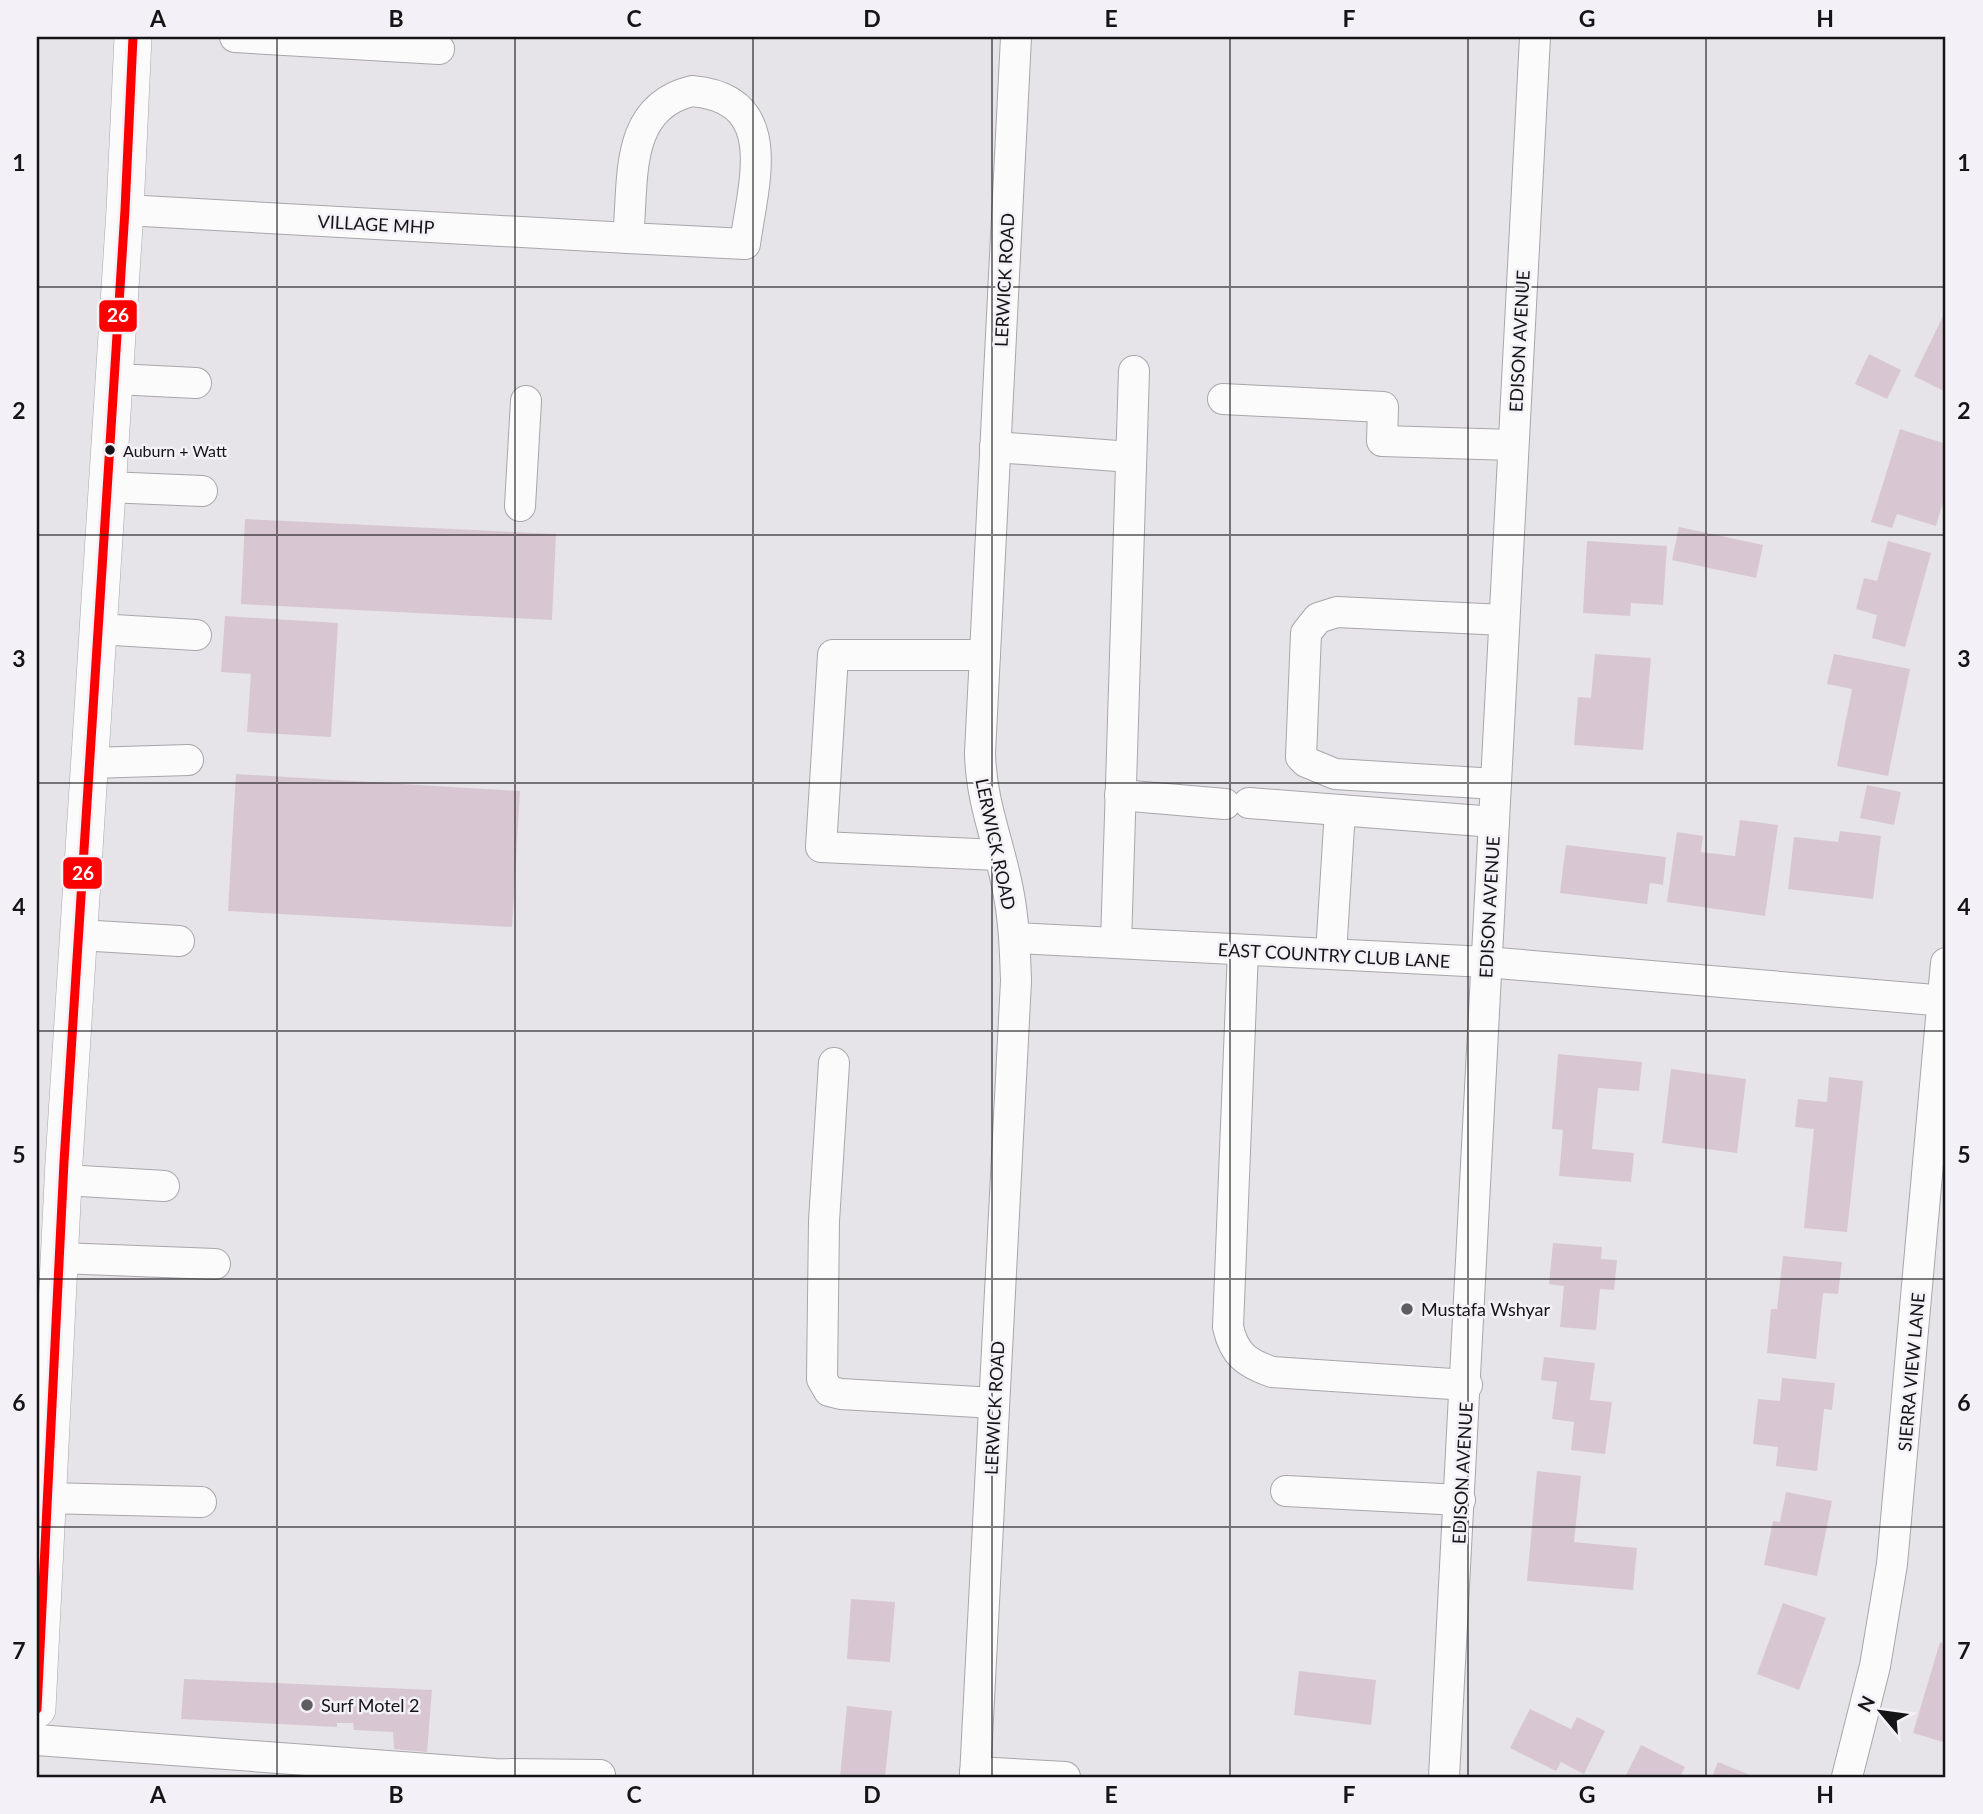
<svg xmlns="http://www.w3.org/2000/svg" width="1983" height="1814" viewBox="0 0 1983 1814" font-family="Lato,sans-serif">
<rect width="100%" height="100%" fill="#e6e4e8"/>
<!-- building -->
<g fill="#d8c7d3">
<polygon points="1946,310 1946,392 1914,376"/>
<polygon points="1869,354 1901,370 1887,399 1855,384"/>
<polygon points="1900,429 1946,444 1946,492 1936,526 1897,514 1892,528 1871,522"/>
<polygon points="245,519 556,534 552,620 241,604"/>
<polygon points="1679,527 1763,545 1756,578 1672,560"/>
<polygon points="1587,541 1667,546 1663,605 1631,603 1630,616 1583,613"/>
<polygon points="1888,541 1931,553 1905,647 1872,638 1877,615 1856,609 1864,578 1877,581"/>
<polygon points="225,616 338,623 331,737 247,732 251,674 221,672"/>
<polygon points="1595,654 1651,658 1643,750 1574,745 1578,697 1591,698"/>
<polygon points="1834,654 1910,669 1888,776 1837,766 1852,689 1827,684"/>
<polygon points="236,774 520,791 512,927 228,911"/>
<polygon points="1867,785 1901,792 1894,825 1860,818"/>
<polygon points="1740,820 1778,825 1765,916 1667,902 1677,832 1703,836 1701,852 1735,856"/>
<polygon points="1840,831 1881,836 1873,899 1788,889 1794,837 1838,842"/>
<polygon points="1566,845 1666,857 1663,885 1650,883 1647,904 1560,893"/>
<polygon points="1558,1054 1642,1062 1639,1091 1598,1088 1592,1149 1634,1153 1631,1182 1559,1176 1563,1130 1552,1129"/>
<polygon points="1671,1069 1746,1079 1737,1153 1662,1143"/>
<polygon points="1829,1077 1863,1081 1847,1232 1804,1228 1814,1129 1795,1127 1798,1099 1827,1102"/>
<polygon points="1553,1243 1602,1247 1601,1259 1617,1260 1614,1290 1600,1289 1596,1330 1560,1327 1564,1286 1549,1284"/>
<polygon points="1783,1256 1842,1262 1838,1294 1823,1293 1816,1359 1767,1353 1771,1309 1777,1309"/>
<polygon points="1544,1357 1595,1363 1590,1400 1612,1402 1605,1454 1571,1450 1574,1422 1552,1419 1557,1382 1541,1380"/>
<polygon points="1782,1378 1835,1383 1832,1410 1824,1409 1817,1471 1776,1466 1778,1447 1753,1444 1758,1399 1780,1401"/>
<polygon points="1537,1471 1581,1476 1574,1542 1637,1548 1633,1590 1527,1581"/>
<polygon points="1786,1492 1832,1501 1817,1576 1764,1565 1773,1521 1780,1522"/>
<polygon points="851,1599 895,1602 890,1662 847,1659"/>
<polygon points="1783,1603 1826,1618 1799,1690 1757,1674"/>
<polygon points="1940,1642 1946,1644 1946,1743 1913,1733"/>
<polygon points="1299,1671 1376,1680 1371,1725 1294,1715"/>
<polygon points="184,1679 432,1690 427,1752 394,1749 393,1732 354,1730 353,1723 337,1723 337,1727 181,1719"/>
<polygon points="847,1706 892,1711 885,1777 840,1777"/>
<polygon points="1530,1709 1571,1729 1577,1717 1605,1731 1584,1774 1561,1762 1556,1771 1510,1748"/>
<polygon points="1641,1745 1685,1767 1680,1777 1625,1777"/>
<polygon points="1718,1762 1755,1777 1712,1777"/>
</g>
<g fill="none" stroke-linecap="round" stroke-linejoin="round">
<defs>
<g id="minor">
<polyline points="235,37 439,49"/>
<path d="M 692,91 C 782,99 753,183 745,244 L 628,238 C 634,180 623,108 692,91 Z"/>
<polyline points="125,210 628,238"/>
<polyline points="115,379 196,383"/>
<polyline points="1223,399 1383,407 1382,441 1513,445"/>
<polyline points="995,447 1131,457"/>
<polyline points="107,487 202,491"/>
<polyline points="520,506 526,401"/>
<polyline points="98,629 196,635"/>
<polyline points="985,655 833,655 821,847 998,855"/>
<polyline points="90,763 188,760"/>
<polyline points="1496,784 1335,774 1306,762 1301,757 1306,633 1318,618 1337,612 1504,620"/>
<polyline points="1120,795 1225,804"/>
<polyline points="1249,803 1494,822"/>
<polyline points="79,935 179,941"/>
<polyline points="1015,938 1486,962 1946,1001"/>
<polyline points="1116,943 1134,371"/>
<path d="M 1243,950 L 1228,1327 C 1234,1354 1246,1363 1272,1372 L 1467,1385"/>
<polyline points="1331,954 1340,810"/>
<polyline points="834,1063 824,1221 822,1379 829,1391 841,1394 994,1403"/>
<polyline points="65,1180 164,1186"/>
<polyline points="59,1258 215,1264"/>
<polyline points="1286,1491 1460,1500"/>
<polyline points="47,1498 201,1502"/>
<polyline points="37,1740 495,1774 600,1775"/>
<polyline points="975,1772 1065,1777"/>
<path d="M 975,1777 L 1016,981 C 1015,950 1014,920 1008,890 C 999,842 981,803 980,753 L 1016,37"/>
<polyline points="1444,1777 1535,37"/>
<polyline points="1847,1777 1875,1666 1892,1564 1946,963"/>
</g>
<polyline id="major" points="37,1709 64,1162 125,210 133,37"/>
</defs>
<!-- minor casing -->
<use href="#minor" stroke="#a8a6aa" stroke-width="32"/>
<!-- major casing -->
<use href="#major" stroke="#a8a6aa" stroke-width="38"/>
<!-- minor -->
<use href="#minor" stroke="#fbfbfc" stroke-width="30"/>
<!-- major -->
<use href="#major" stroke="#fbfbfc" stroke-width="37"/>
<defs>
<polyline id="bus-1" points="37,1709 64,1162 125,210 133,37"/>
</defs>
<!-- bus-1 casing -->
<use href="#bus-1" stroke="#f3f0f7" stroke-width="14"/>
<!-- bus-1 -->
<use href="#bus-1" stroke="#fa0000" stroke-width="9"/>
</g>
<!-- grid -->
<path fill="none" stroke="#151416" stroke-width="2" stroke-opacity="0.55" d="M 277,37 L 277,1777M 515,37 L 515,1777M 753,37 L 753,1777M 992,37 L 992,1777M 1230,37 L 1230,1777M 1468,37 L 1468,1777M 1706,37 L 1706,1777M 37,287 L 1946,287M 37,535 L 1946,535M 37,783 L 1946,783M 37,1031 L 1946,1031M 37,1279 L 1946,1279M 37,1527 L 1946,1527"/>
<!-- markers -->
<circle fill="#151416" stroke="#f3f0f7" stroke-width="2.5" cx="110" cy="450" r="6"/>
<g fill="#5e5d60" stroke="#f3f0f7" stroke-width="2.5">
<circle cx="1407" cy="1309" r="7"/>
<circle cx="307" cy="1705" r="7"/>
</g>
<g text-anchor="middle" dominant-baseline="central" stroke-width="5" stroke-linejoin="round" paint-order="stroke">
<!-- bus labels -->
<g font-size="16" fill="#151416" stroke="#f3f0f7" text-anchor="start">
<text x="123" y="450">Auburn + Watt</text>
</g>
<!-- street labels -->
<g font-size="18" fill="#151416" stroke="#f3f0f7">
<text transform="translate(376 224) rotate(3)">VILLAGE MHP</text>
<text transform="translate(1004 280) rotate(-87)">LERWICK ROAD</text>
<text transform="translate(1519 341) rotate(-87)">EDISON AVENUE</text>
<text transform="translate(996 844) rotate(78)">LERWICK ROAD</text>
<text transform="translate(1489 907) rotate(-87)">EDISON AVENUE</text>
<text transform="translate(1334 955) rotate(3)">EAST COUNTRY CLUB LANE</text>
<text transform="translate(1911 1372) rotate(-85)">SIERRA VIEW LANE</text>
<text transform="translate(994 1408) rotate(-87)">LERWICK ROAD</text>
<text transform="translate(1462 1473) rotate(-87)">EDISON AVENUE</text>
</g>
<!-- poi labels -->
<g font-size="18" fill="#151416" stroke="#f3f0f7" text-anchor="start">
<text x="1421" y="1309">Mustafa Wshyar</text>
<text x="321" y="1705">Surf Motel 2</text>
</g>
</g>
<g stroke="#f3f0f7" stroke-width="2.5">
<rect x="98" y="299" width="40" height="34" rx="7" fill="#fa0000"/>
<rect x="62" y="856" width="41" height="34" rx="7" fill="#fa0000"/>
</g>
<g font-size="19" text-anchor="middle" font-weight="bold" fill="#fff">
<text x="118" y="322">26</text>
<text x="83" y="880">26</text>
</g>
<!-- border -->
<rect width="1983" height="1814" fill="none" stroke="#f3f0f7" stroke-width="77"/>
<!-- north arrow -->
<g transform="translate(1881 1712) rotate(299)" stroke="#f3f0f7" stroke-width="5" paint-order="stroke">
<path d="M0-5L12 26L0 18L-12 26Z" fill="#151416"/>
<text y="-10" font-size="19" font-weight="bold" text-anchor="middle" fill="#151416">N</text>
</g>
<rect x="38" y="38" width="1906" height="1738" fill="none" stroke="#151416" stroke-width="2.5"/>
<g font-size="23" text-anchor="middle" font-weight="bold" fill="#151416">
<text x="158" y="27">A</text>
<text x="396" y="27">B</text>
<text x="634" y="27">C</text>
<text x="872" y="27">D</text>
<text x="1111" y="27">E</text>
<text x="1349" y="27">F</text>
<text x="1587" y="27">G</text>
<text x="1825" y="27">H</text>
<text x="19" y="171">1</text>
<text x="1964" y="171">1</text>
<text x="19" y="419">2</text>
<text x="1964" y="419">2</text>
<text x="19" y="667">3</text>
<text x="1964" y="667">3</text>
<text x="19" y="915">4</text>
<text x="1964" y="915">4</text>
<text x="19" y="1163">5</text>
<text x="1964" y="1163">5</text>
<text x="19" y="1411">6</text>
<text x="1964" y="1411">6</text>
<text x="19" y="1659">7</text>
<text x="1964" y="1659">7</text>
<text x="158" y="1803">A</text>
<text x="396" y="1803">B</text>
<text x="634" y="1803">C</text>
<text x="872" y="1803">D</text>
<text x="1111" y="1803">E</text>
<text x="1349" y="1803">F</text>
<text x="1587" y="1803">G</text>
<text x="1825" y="1803">H</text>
</g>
</svg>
